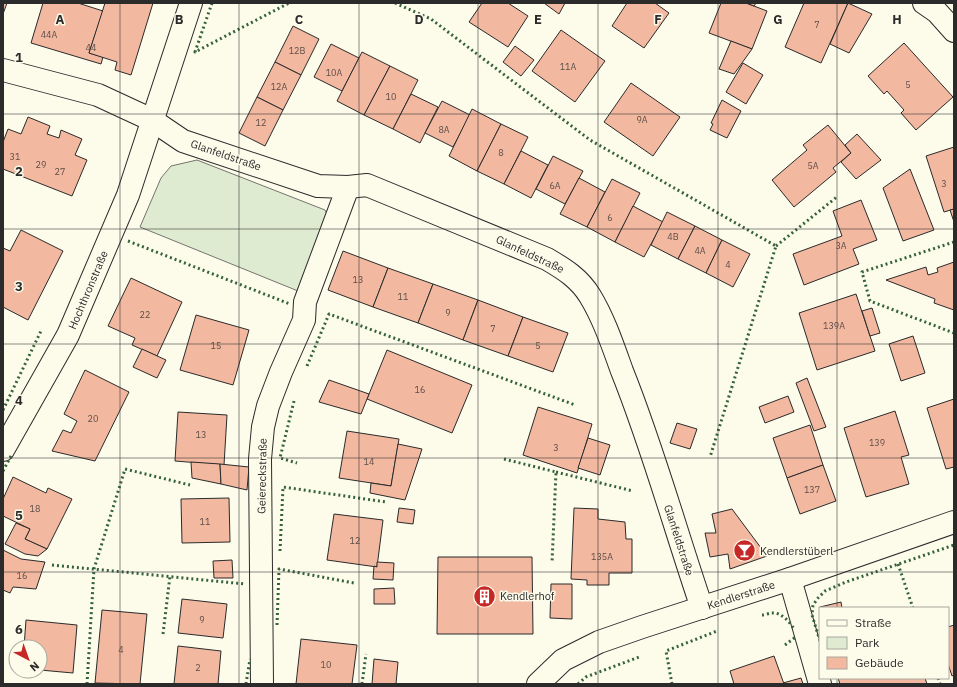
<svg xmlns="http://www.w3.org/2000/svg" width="957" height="687" viewBox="0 0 957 687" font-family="'IBM Plex Sans',sans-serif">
<rect width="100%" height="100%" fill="#fdfbea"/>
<!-- green -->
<polygon fill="#deebd1" stroke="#74746e" points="197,160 325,210 330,220 303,293 140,227 161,178 171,166"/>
<!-- building -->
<g fill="#f2b8a0" stroke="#2b2b2b">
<polygon points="3,3 7,3 3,14"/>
<polygon points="43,3 78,3 103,11 89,53 103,57 101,64 31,43"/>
<polygon points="105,3 153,3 131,75 115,70 117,62 89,53"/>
<polygon points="482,3 508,3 528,16 508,47 469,22"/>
<polygon points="544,3 565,3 559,14"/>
<polygon points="627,3 655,3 669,13 644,48 612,26"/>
<polygon points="721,3 746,3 767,11 752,49 709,33"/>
<polygon points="746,3 756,3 754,6"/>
<polygon points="804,3 848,3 821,63 785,47"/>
<polygon points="848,3 872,14 849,53 830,44"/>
<polygon points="293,26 319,39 301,75 275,62"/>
<polygon points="561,30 605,61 575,102 532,71"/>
<polygon points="731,41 752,49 734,74 719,69"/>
<polygon points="904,43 953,97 916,130 901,113 904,110 887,91 884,94 868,76"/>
<polygon points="331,44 359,58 342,91 314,77"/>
<polygon points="515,46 534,60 521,76 503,62"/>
<polygon points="362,52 390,66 364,115 337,101"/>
<polygon points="275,62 301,75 283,110 257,97"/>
<polygon points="743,63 763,75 746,104 726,92"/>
<polygon points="390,66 418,80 393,129 364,115"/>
<polygon points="631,83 680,117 653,156 604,122"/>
<polygon points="411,94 438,107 420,143 393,129"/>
<polygon points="257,97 283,110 265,146 239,133"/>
<polygon points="722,100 741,111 727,138 710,130 713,124 711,123"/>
<polygon points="442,101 470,115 453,147 425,133"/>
<polygon points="472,109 501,124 477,171 449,156"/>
<polygon points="28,117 50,126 47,134 59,138 61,130 82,139 75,155 87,160 72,196 3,169 3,142 8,129 21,134"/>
<polygon points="501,124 528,137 504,184 477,171"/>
<polygon points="828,125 851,153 833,168 836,172 794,207 772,180 807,150 803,145"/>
<polygon points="857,134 881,160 856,179 841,162 851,153 845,145"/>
<polygon points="954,147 954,209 944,212 926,156"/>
<polygon points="521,151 548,165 531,198 504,184"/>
<polygon points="553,156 583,171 565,204 536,189"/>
<polygon points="910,169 934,230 903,241 883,188"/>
<polygon points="579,178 605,192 587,227 560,214"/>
<polygon points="612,179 640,193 615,242 587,227"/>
<polygon points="861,200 877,240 853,249 859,264 804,285 793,254 842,236 833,211"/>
<polygon points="633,206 663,222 644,257 615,242"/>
<polygon points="954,209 954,222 950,210"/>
<polygon points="667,212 695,226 678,259 651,245"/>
<polygon points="695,226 722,240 706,273 678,259"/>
<polygon points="21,230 63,251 28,320 3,307 3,248 10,251"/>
<polygon points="722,240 750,254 733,287 706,273"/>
<polygon points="343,251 388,268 373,307 328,290"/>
<polygon points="954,262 954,310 934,303 935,299 886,280 926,267 928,275 938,272 937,268"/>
<polygon points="388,268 433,284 418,323 373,307"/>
<polygon points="131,278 182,302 157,356 132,345 135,338 108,326"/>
<polygon points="433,284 478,300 463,340 418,323"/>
<polygon points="856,294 875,351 817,370 799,313"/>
<polygon points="478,300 523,317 508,356 463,340"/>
<polygon points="872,308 880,333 870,336 862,311"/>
<polygon points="196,315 249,330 233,385 180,370"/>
<polygon points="523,317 568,333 553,372 508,356"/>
<polygon points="913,336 925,373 901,381 889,344"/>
<polygon points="142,349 166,360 157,378 133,367"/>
<polygon points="387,350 472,385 452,433 367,399"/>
<polygon points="85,370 129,392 95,461 52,451 63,430 71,433 77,421 64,414"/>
<polygon points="807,378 826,427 814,431 796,383"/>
<polygon points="329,380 369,394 361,414 319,402"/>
<polygon points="788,396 794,412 765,423 759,407"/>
<polygon points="954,399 954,467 946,469 927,408"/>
<polygon points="538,407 592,424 577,473 523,455"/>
<polygon points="895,411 909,455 901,457 909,484 866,497 844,428"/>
<polygon points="178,412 227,415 224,465 175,461"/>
<polygon points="677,423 697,429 690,449 670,443"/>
<polygon points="810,425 823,465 787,478 773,438"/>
<polygon points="347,431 399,439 391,486 339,478"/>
<polygon points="588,438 610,445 600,475 578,468"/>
<polygon points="398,444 422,449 405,500 370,493 371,483 391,486"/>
<polygon points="191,462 220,464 221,484 192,478"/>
<polygon points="220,464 249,467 247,490 221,484"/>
<polygon points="823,465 836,501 800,514 787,478"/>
<polygon points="13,477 46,493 48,488 72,499 47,549 25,539 30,529 3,516 3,499"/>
<polygon points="229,498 230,542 182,543 181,499"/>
<polygon points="399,508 415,510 413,524 397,522"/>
<polygon points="574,508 598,509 598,519 625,522 626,539 632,539 632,573 609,573 609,585 587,585 587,580 571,579"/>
<polygon points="732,509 767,556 730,569 728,554 710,557 705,533 716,533 712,514"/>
<polygon points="334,514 383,520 377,567 327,560"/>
<polygon points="16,523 30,529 25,539 47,549 38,556 25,554 5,544"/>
<polygon points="3,550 21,559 45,562 36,589 13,587 10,593 3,590"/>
<polygon points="438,557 532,557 533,634 437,634"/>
<polygon points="232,560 233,578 214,578 213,561"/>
<polygon points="377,562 394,563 393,580 373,579 374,566 377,567"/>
<polygon points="551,584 572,584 572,619 550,618"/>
<polygon points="394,588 395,604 374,604 374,589"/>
<polygon points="182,599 227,604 223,638 178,633"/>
<polygon points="841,602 842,608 820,608 820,607"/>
<polygon points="102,610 147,614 140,684 95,683"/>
<polygon points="26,620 77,625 73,673 40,670 40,647 24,647"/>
<polygon points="954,625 954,675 952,676 948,664 948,627"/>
<polygon points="301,639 357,645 352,684 296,684"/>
<polygon points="178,646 221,651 218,684 174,684"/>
<polygon points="774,656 784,684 734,684 730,671"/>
<polygon points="374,659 398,662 396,684 372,684"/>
<polygon points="801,678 803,684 784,684 783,683"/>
<polygon points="838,678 925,678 927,684 840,684"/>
</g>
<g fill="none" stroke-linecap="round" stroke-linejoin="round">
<defs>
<g id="street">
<polyline points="924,3 937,12 954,31"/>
<path d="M 3,70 L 98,95 L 152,120 L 183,141 L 318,186 L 348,187 L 367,185 L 547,259 C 564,269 579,278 590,296 C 604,319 613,346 622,371 C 653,448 675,529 702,608"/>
<polyline points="3,450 68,335 128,195 191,3"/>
<polyline points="790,579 820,684"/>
<polyline points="262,684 260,459 263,427 268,406 281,372 304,320 305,302 348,187"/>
</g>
<polyline id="secondary" points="538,684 563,660 599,642 642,627 790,579 954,522"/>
</defs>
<!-- street casing -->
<use href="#street" stroke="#2b2b2b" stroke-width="24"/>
<!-- secondary casing -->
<use href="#secondary" stroke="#2b2b2b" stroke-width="24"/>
<!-- street -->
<use href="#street" stroke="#fdfbea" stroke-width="22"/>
<!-- secondary -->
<use href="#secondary" stroke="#fdfbea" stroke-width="22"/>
<!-- hedge -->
<g stroke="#34623c" stroke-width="3" stroke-dasharray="2 3" stroke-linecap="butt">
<polyline points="212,3 195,52 289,3"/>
<polyline points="395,3 431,19 590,140 776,246 710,457"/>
<polyline points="128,241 290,304"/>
<polyline points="954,242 862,272 870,301 954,333"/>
<polyline points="776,246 838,196"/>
<polyline points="307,366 329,314 575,405"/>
<polyline points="294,401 280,458 297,463"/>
<polyline points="3,410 41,331"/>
<polyline points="504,459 556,472 552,563"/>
<polyline points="3,471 11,456"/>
<polyline points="556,472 633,491"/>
<polyline points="280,551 283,487 386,502"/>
<polyline points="898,564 913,608"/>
<polyline points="52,565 245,584"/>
<path d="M 762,615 C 765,615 769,613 772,613 C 781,612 790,622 794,629"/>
<polyline points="277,625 279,569 354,583"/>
<polyline points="163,634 170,576"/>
<polyline points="820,641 812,615 813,605 818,598 825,591 846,582 954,545"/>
<polyline points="785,645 797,636"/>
<polyline points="938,678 940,684"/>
<polyline points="87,684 94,569 125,469 190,485"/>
<polyline points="246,684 250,659"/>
<polyline points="362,684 366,654"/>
<polyline points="578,684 586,677 639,657"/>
<polyline points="672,684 666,651 717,631"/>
</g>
</g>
<!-- grid -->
<path fill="none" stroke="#2b2b2b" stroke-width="1" stroke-opacity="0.55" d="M 120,3 L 120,684M 239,3 L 239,684M 359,3 L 359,684M 478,3 L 478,684M 598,3 L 598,684M 718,3 L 718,684M 837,3 L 837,608M 3,114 L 954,114M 3,229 L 954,229M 3,344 L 954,344M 3,458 L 954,458M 3,572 L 954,572M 837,678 L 837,684"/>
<!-- icons -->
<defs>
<symbol id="bar-disc" viewBox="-11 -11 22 22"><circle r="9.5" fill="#c62828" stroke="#fdfbea"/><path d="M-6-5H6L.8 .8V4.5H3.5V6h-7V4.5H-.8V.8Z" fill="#fff"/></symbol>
<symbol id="building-disc" viewBox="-11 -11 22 22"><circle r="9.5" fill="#c62828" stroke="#fdfbea"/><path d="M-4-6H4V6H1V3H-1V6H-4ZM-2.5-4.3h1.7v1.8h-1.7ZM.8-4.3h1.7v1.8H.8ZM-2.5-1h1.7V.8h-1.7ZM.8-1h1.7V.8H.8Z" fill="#fff"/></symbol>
</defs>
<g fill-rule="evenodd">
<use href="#bar-disc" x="732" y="538" width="25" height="25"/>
<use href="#building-disc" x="472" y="584" width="25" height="25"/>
</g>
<g text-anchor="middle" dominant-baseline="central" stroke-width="3" stroke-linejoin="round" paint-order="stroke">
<!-- number labels -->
<g font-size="9" fill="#5d4e48">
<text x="817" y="24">7</text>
<text x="49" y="34">44A</text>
<text x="91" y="47">44</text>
<text x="297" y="50">12B</text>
<text x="568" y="66">11A</text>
<text x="334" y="72">10A</text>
<text x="908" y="84">5</text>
<text x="279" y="86">12A</text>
<text x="391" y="96">10</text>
<text x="642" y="119">9A</text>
<text x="261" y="122">12</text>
<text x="444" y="129">8A</text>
<text x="501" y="152">8</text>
<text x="15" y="156">31</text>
<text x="41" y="164">29</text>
<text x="813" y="165">5A</text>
<text x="60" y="171">27</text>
<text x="944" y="183">3</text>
<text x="555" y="185">6A</text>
<text x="610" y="217">6</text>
<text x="673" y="236">4B</text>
<text x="841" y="245">3A</text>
<text x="700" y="250">4A</text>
<text x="728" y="264">4</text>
<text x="358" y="279">13</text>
<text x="403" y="296">11</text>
<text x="448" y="312">9</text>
<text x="145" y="314">22</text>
<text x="834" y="325">139A</text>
<text x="493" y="328">7</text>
<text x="216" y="345">15</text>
<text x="538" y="345">5</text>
<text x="420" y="389">16</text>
<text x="93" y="418">20</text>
<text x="201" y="434">13</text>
<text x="877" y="442">139</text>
<text x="556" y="447">3</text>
<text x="369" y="461">14</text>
<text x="812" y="489">137</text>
<text x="35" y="508">18</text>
<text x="205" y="521">11</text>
<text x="355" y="540">12</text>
<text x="602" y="556">135A</text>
<text x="22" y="575">16</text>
<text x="202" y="619">9</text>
<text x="121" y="649">4</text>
<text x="326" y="664">10</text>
<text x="198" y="667">2</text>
</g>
<!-- street labels -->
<g font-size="11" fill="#2b2b2b" stroke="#fdfbea">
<text transform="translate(226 155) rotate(19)">Glanfeldstraße</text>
<text transform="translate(530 254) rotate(25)">Glanfeldstraße</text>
<text transform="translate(88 290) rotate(-67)">Hochthronstraße</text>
<text transform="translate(262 476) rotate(-89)">Geiereckstraße</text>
<text transform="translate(679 540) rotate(72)">Glanfeldstraße</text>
<text transform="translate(741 595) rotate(-18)">Kendlerstraße</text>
</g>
<!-- poi labels -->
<g font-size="11" fill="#2b2b2b" stroke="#fdfbea" text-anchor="start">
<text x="760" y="551">Kendlerstüberl</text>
<text x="500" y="596">Kendlerhof</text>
</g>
</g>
<g font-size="13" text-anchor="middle" font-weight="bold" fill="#2b2b2b" stroke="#fdfbea" stroke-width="3" stroke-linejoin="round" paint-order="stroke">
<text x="60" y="24">A</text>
<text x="179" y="24">B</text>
<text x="299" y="24">C</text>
<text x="419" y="24">D</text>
<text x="538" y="24">E</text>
<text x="658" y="24">F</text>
<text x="778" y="24">G</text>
<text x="897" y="24">H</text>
<text x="19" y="62">1</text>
<text x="19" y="176">2</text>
<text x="19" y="291">3</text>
<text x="19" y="405">4</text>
<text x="19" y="520">5</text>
<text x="19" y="634">6</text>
</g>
<!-- border -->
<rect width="957" height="687" fill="none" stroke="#2b2b2b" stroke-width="8"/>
<!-- legend -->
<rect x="819" y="607" width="130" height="72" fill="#fdfbea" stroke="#a9a89e"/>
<rect x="827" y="620" width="20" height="6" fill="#fdfbea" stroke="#a9a89e"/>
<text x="855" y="627" font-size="12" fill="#2b2b2b">Straße</text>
<rect x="827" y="637" width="20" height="12" fill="#deebd1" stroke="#a9a89e"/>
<text x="855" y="647" font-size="12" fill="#2b2b2b">Park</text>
<rect x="827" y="657" width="20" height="12" fill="#f2b8a0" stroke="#a9a89e"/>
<text x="855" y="667" font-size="12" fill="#2b2b2b">Gebäude</text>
<!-- north arrow -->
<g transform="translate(28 659) rotate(139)"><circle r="19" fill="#fdfbea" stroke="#a9a89e"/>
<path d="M0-3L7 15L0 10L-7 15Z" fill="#c62828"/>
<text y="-6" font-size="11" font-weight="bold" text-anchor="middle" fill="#2b2b2b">N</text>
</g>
</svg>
